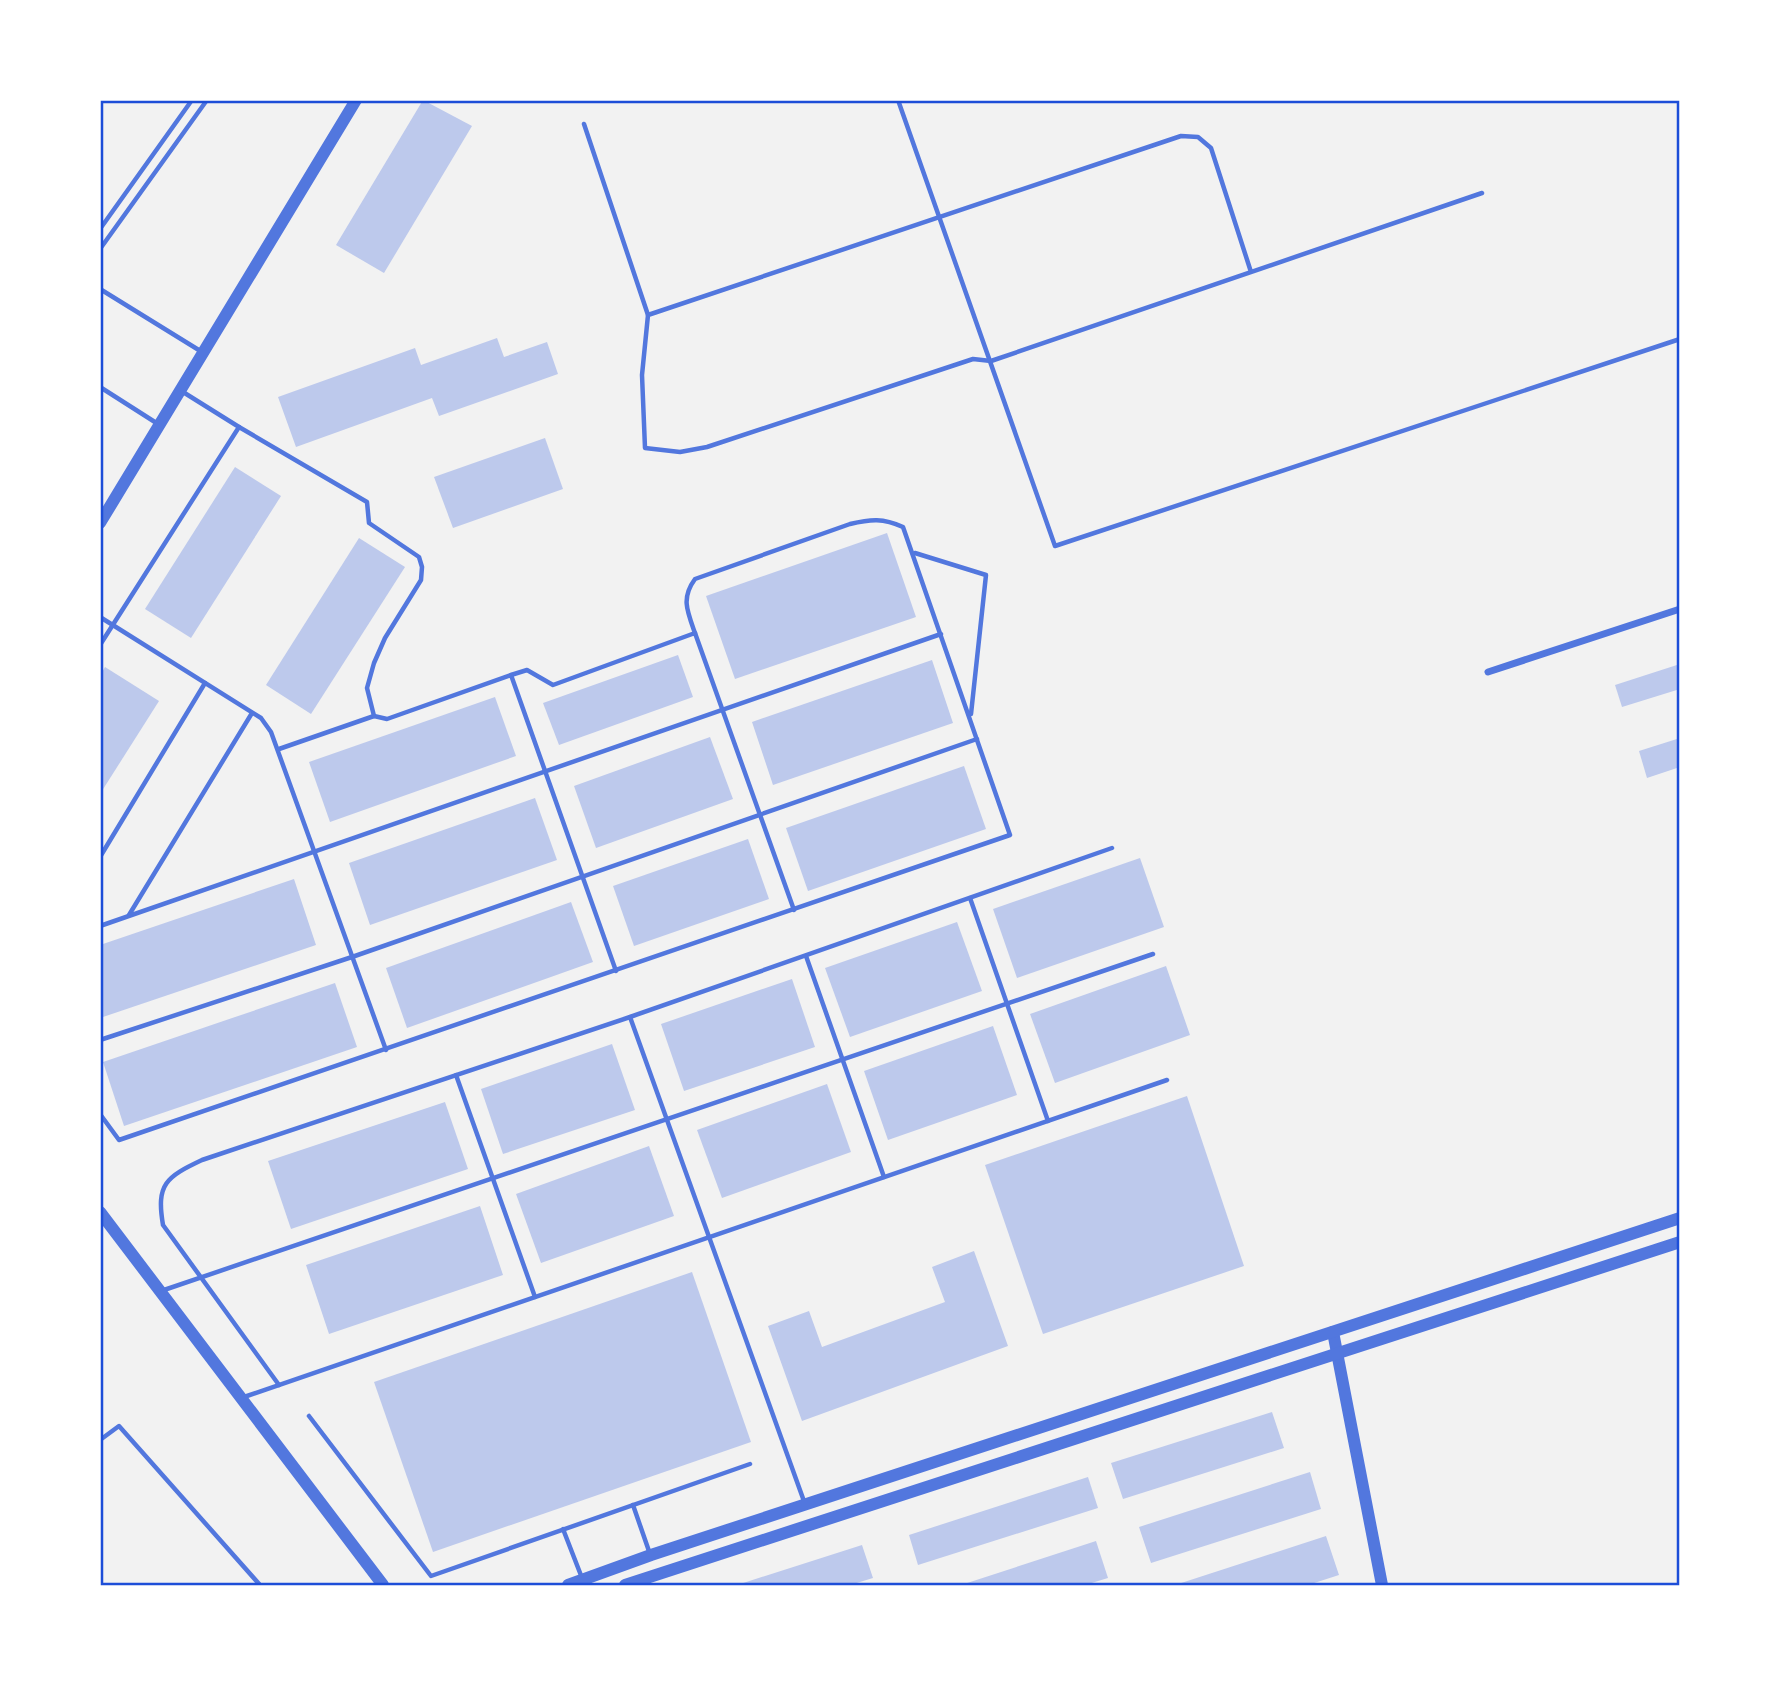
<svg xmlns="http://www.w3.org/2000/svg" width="1780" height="1685" viewBox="0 0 1780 1685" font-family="'Fira Sans Condensed',sans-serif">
<rect width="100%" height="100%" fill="#f2f2f2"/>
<!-- building -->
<g fill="#bdc9ec">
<polygon points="423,100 472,126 384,273 336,245"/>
<polygon points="497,338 504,357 547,342 558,374 439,416 432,398 296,447 278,397 415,348 421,365"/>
<polygon points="545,438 563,489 453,528 434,477"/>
<polygon points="235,467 281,496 191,638 145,609"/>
<polygon points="887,533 916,617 735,679 706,596"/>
<polygon points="359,538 405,567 311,714 266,685"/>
<polygon points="678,655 693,697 559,745 543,703"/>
<polygon points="932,660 953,723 773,785 752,722"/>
<polygon points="1680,664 1680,689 1622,707 1615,685"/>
<polygon points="105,667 159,701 100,794 100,676"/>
<polygon points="495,697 516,756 330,822 309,762"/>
<polygon points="710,737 733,799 596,848 574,786"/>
<polygon points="1680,738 1680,767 1647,778 1639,751"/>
<polygon points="964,766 986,829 808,891 786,828"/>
<polygon points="535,798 557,860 370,925 349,863"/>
<polygon points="748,839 769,899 634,946 613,886"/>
<polygon points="1140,858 1164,927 1017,978 993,909"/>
<polygon points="294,879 316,945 100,1018 100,945"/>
<polygon points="571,902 593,962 407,1028 386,968"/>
<polygon points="957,922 982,991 850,1037 825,968"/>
<polygon points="1166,966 1190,1035 1055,1083 1030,1014"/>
<polygon points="792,979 815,1047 684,1091 661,1024"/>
<polygon points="335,983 357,1047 124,1126 103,1062"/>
<polygon points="993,1026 1017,1095 888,1140 864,1071"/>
<polygon points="612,1044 635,1110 503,1154 481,1089"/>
<polygon points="827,1084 851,1152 722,1198 697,1130"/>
<polygon points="1187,1096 1244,1266 1043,1334 985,1165"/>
<polygon points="445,1102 468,1169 291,1229 268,1161"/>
<polygon points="649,1146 674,1216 541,1263 516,1194"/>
<polygon points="480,1206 503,1275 329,1334 306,1265"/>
<polygon points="974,1251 1008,1346 802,1421 768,1326 809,1311 822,1347 945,1302 932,1267"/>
<polygon points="692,1272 751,1442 433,1552 374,1382"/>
<polygon points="1272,1412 1284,1448 1123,1499 1111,1463"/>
<polygon points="1310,1472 1321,1509 1151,1563 1139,1527"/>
<polygon points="1088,1477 1098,1508 918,1565 909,1535"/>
<polygon points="1326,1536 1339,1575 1308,1585 1175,1585"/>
<polygon points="1096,1541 1108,1578 1085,1585 961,1585"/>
<polygon points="862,1545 873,1578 850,1585 737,1585"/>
</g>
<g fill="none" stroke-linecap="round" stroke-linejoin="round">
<!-- service -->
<g stroke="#5277de" stroke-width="4.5">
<polyline points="898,100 1055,546 1680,339"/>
<polyline points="584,124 648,315"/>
<polyline points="100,229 192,100"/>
<polyline points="100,249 207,100"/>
<polyline points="1251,272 1211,148 1198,137 1181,136 648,315 642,375 645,448 680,452 707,447 973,359 991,361 1482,193"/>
<polyline points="100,289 202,352"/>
<polyline points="100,387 158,424"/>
<polyline points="239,427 367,502 369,523 419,557 422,567 421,580 385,638 374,663 367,688 374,716 279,749"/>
<polyline points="915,553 986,575 971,714"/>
<polyline points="100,617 261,718 271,732 386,1050"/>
<polyline points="100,645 239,427 183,392"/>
<polyline points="511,675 527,670 553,685 695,633 794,910"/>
<polyline points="374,716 387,719 511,675 616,971"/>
<polyline points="100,857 205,683"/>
<polyline points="970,898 1048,1121"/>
<polyline points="129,915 252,713"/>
<polyline points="100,926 941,634"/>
<polyline points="806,956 884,1177"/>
<polyline points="630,1017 805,1504"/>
<polyline points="100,1040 352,957 977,739"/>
<polyline points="456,1075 535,1297"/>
<path d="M 100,1114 L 119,1140 L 1010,835 L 903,527 C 883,518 871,519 850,524 L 695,579 C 681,598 687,611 695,633"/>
<polyline points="161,1291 1153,954"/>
<path d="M 279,1385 L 163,1225 C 156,1184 166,1177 202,1160 L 630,1017 L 1112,848"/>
<polyline points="244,1397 1167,1080"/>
<polyline points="309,1416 431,1576 750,1464"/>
<polyline points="100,1440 119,1426 260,1585"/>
<polyline points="633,1505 650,1554"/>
<polyline points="563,1529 582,1578"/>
</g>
<!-- minor -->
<polyline stroke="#5277de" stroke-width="7" points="1488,672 1680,609"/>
<!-- tertiary -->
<g stroke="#5277de" stroke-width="12">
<polyline points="100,523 356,100"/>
<polyline points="100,1212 383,1585"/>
<polyline points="1333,1332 1382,1585"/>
<polyline points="568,1585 651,1555 1680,1218"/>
<polyline points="625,1585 1680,1242"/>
</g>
</g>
<!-- border -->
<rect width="1780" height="1685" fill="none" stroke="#ffffff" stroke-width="203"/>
<rect x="102" y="102" width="1576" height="1482" fill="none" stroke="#1d4ed8" stroke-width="2.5"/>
</svg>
